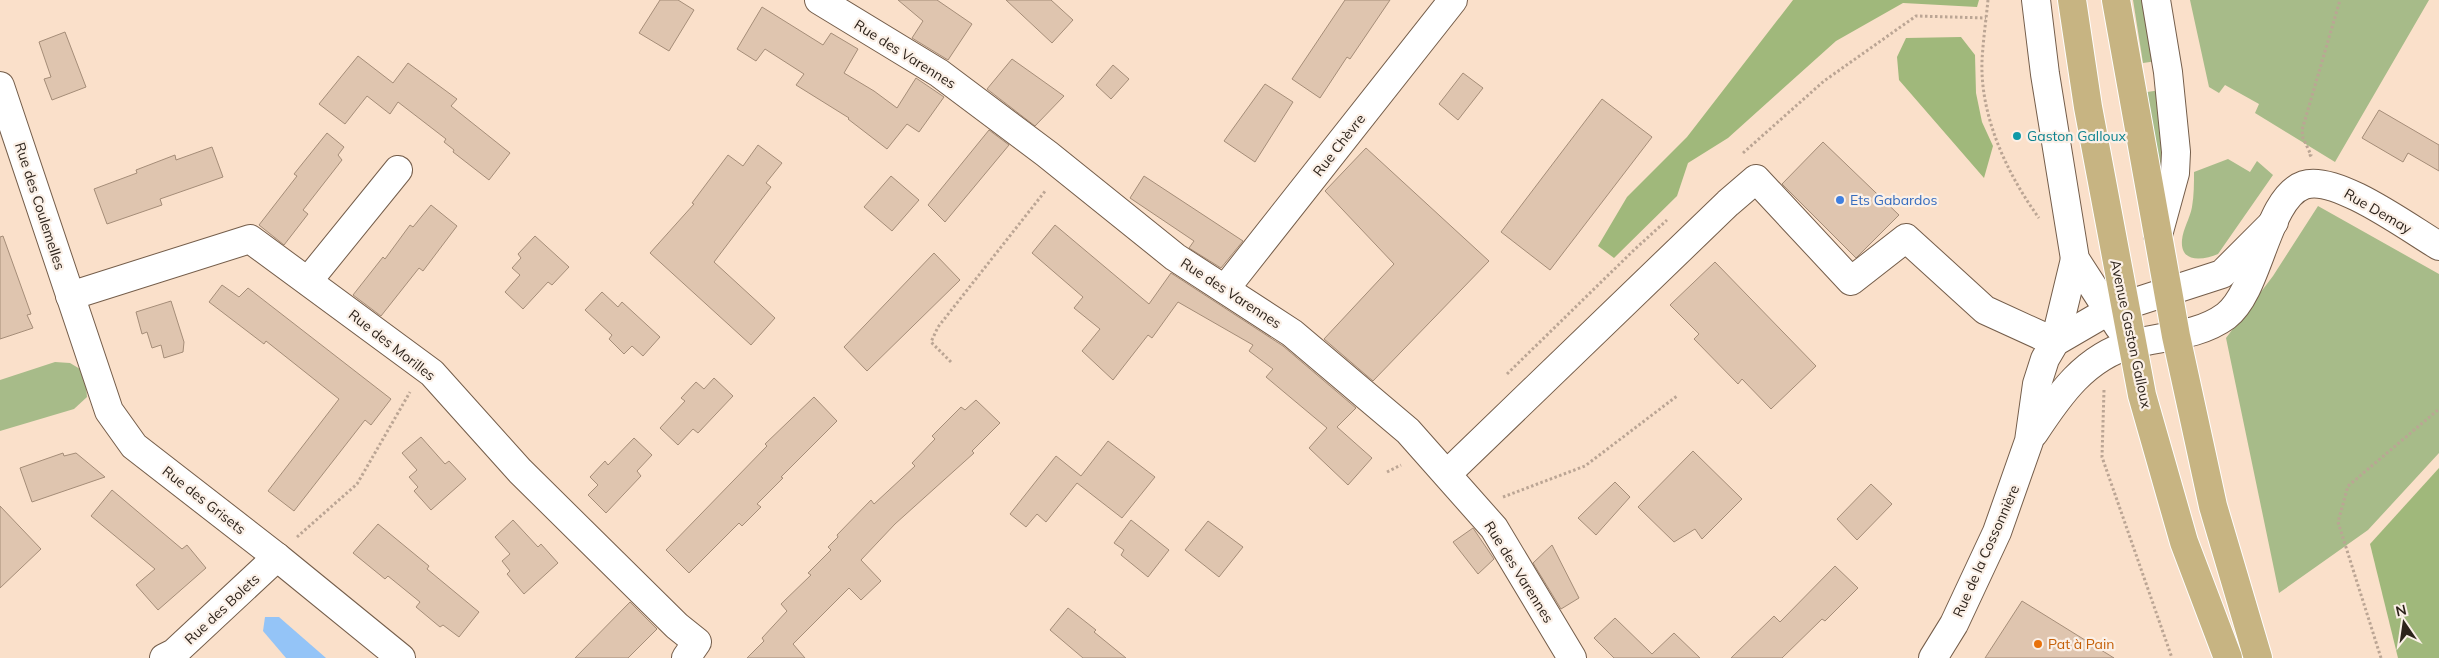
<svg xmlns="http://www.w3.org/2000/svg" width="2439" height="658" viewBox="0 0 2439 658" font-family="Mulish,sans-serif">
<rect width="100%" height="100%" fill="#fae0ca"/>
<!-- green -->
<g fill="#a7bb89">
<polygon points="2133,0 2147,0 2157,61 2143,63"/>
<polygon points="2190,0 2429,0 2335,162 2255,113 2259,104 2225,85 2219,93 2209,87"/>
<polygon points="2161,90 2165,175 2159,175 2147,92"/>
<path d="M 2228,159 L 2250,172 L 2257,161 L 2273,175 L 2218,254 C 2204,260 2180,264 2182,240 C 2183,229 2190,218 2192,207 C 2194,195 2194,184 2194,172 Z"/>
<polygon points="2318,206 2439,274 2439,453 2368,530 2279,593 2226,338 2273,276"/>
<polygon points="55,362 70,363 85,372 87,397 74,409 0,431 0,380"/>
</g>
<!-- forest -->
<g fill="#a0b87b">
<polygon points="1793,0 1979,0 1977,7 1903,3 1836,41 1728,138 1688,163 1677,196 1614,258 1598,246 1627,197 1687,137"/>
<polygon points="1961,37 1975,55 1976,93 1982,122 1993,146 1984,178 1899,80 1897,57 1906,38"/>
<polygon points="2439,468 2439,658 2398,658 2370,544"/>
</g>
<!-- water -->
<polygon fill="#94c4f7" points="265,617 279,617 326,658 286,658 263,631"/>
<!-- building -->
<g fill="#dfc5af" stroke="#a58d78">
<polygon points="660,0 678,0 694,10 669,51 639,33"/>
<polygon points="898,0 937,0 972,24 948,60 912,38 923,21"/>
<polygon points="1006,0 1051,0 1073,20 1052,43"/>
<polygon points="1345,0 1390,0 1350,59 1347,57 1320,98 1292,79"/>
<polygon points="762,7 823,45 831,33 858,49 844,73 874,91 897,108 916,78 944,97 919,132 907,124 887,149 848,119 849,118 796,85 804,74 765,49 756,61 737,49"/>
<polygon points="65,32 86,87 52,100 44,79 51,77 39,42"/>
<polygon points="358,56 393,83 408,63 457,99 451,106 510,153 489,180 453,152 454,150 444,142 446,139 398,102 390,114 367,96 345,124 319,104"/>
<polygon points="1012,59 1064,96 1035,126 987,89"/>
<polygon points="1113,65 1129,79 1111,99 1096,85"/>
<polygon points="1463,73 1483,88 1458,120 1439,104"/>
<polygon points="1265,84 1293,102 1255,162 1224,141"/>
<polygon points="1602,99 1652,137 1550,270 1501,232"/>
<polygon points="2379,110 2439,145 2439,171 2408,153 2403,162 2362,138"/>
<polygon points="989,130 1009,145 945,222 928,205"/>
<polygon points="327,133 344,147 338,155 342,160 303,210 308,214 284,245 259,225 297,176 294,174"/>
<polygon points="1823,142 1899,215 1856,258 1782,184"/>
<polygon points="758,145 782,163 766,183 771,187 714,262 775,318 751,345 650,253 694,204 692,203 728,155 743,166"/>
<polygon points="212,147 223,177 160,199 162,205 107,224 94,189 137,173 136,170 175,155 176,160"/>
<polygon points="1366,148 1489,261 1373,381 1324,339 1394,264 1325,191"/>
<polygon points="891,176 919,200 892,231 864,207"/>
<polygon points="1144,176 1243,241 1221,268 1189,248 1194,241 1130,198"/>
<polygon points="431,205 457,226 423,271 419,268 381,316 353,295 383,257 385,259 410,225 413,227"/>
<polygon points="1055,225 1149,304 1171,273 1283,346 1356,408 1337,427 1372,458 1348,485 1309,448 1327,428 1266,377 1273,369 1249,351 1253,345 1178,302 1152,338 1148,335 1113,380 1082,351 1100,329 1074,308 1083,297 1032,253"/>
<polygon points="3,236 31,314 27,315 33,328 0,339 0,237"/>
<polygon points="535,236 569,267 552,285 548,282 523,309 505,292 520,275 512,268 521,258 518,254"/>
<polygon points="934,253 960,280 867,371 844,347"/>
<polygon points="1715,262 1816,366 1771,409 1742,379 1738,384 1694,339 1699,334 1670,305"/>
<polygon points="222,285 239,297 248,288 391,399 371,425 365,420 294,511 268,491 339,399 266,341 264,344 209,302"/>
<polygon points="602,292 618,307 622,302 660,337 643,356 632,346 624,354 609,339 612,335 585,310"/>
<polygon points="171,301 184,342 183,352 164,358 161,345 152,348 147,332 142,334 136,312"/>
<polygon points="714,378 733,396 698,433 693,429 678,445 660,428 685,401 681,398 696,382 704,389"/>
<polygon points="814,397 837,421 781,477 783,478 757,504 761,507 742,526 739,523 689,573 666,550 767,446 765,444"/>
<polygon points="976,400 1000,423 972,451 974,453 895,524 861,560 881,581 861,600 849,588 793,644 805,658 747,658 764,641 762,638 787,611 781,604 811,575 808,573 831,550 828,547 838,537 837,535 871,500 874,504 915,466 912,463 935,439 932,436 961,407 965,410"/>
<polygon points="421,437 445,464 449,461 466,479 431,510 414,491 418,487 409,477 417,470 402,453"/>
<polygon points="634,438 652,455 637,471 641,476 606,513 588,495 598,485 590,477 605,461 608,465"/>
<polygon points="1108,441 1155,477 1122,518 1077,483 1046,522 1037,514 1026,527 1010,514 1056,456 1081,476"/>
<polygon points="1693,451 1742,499 1702,539 1695,529 1674,542 1638,507"/>
<polygon points="63,453 64,456 76,453 105,477 32,502 20,468"/>
<polygon points="1615,482 1630,497 1596,535 1578,518"/>
<polygon points="1871,484 1892,504 1857,540 1837,519"/>
<polygon points="112,490 182,549 187,545 206,568 158,610 136,585 155,569 91,516"/>
<polygon points="0,506 41,549 0,588"/>
<polygon points="513,520 538,547 541,544 558,563 524,594 507,574 510,571 502,561 510,554 495,537"/>
<polygon points="1131,520 1169,550 1148,577 1121,555 1124,550 1114,543"/>
<polygon points="1208,521 1243,547 1219,577 1185,550"/>
<polygon points="378,524 429,566 427,569 479,612 459,637 443,625 440,627 416,607 420,602 388,576 385,579 353,553"/>
<polygon points="1473,528 1494,559 1478,574 1453,542"/>
<polygon points="1552,545 1579,598 1561,609 1533,563"/>
<polygon points="1835,566 1858,588 1825,621 1822,619 1782,658 1731,658 1774,616 1780,622"/>
<polygon points="2022,601 2114,658 1985,658"/>
<polygon points="630,602 657,629 628,658 575,658"/>
<polygon points="1068,608 1096,630 1094,632 1126,658 1083,658 1050,630"/>
<polygon points="1615,618 1652,654 1674,633 1700,658 1614,658 1594,638"/>
</g>
<g fill="none" stroke-linecap="round" stroke-linejoin="round">
<defs>
<g id="minor">
<polyline points="819,0 939,73 1047,154 1175,257 1292,333 1408,431 1494,528 1572,658"/>
<polyline points="2036,0 2045,74 2075,259 2119,327"/>
<polyline points="2156,0 2168,72 2176,152 2175,173 2158,235"/>
<polyline points="0,86 109,411 134,446 277,557 401,658"/>
<polyline points="308,281 398,170"/>
<polyline points="1225,289 1453,0"/>
<polyline points="70,296 250,239 432,373 520,471 677,626 697,642 686,658"/>
<path d="M 2034,433 C 2059,395 2085,357 2132,344 C 2163,336 2199,336 2226,316 C 2260,290 2266,198 2304,185 C 2336,174 2410,229 2439,246"/>
<polyline points="1447,474 1728,203 1756,179 1851,281 1906,238 1985,310 2055,342 2075,259"/>
<polyline points="164,658 174,653 277,557"/>
<polyline points="1933,658 1954,624 1997,532 2029,441 2037,384 2045,359 2055,342 2098,317 2123,306 2222,274 2274,222"/>
</g>
<g id="major">
<polyline points="2072,0 2088,107 2142,395 2184,542 2228,658"/>
<polyline points="2116,0 2176,336 2213,506 2258,658"/>
</g>
</defs>
<!-- minor casing -->
<use href="#minor" stroke="#745d4a" stroke-width="30"/>
<!-- major casing -->
<use href="#major" stroke="#fff" stroke-width="30"/>
<!-- path -->
<g stroke="#bba594" stroke-width="3" stroke-dasharray="2.5 2.5" stroke-linecap="butt">
<path d="M 1988,0 C 1986,20 1983,41 1982,61 C 1980,116 2007,174 2039,218"/>
<polyline points="1743,153 1824,81 1916,16 1986,18"/>
<polyline points="2309,156 2311,155 2303,138 2302,130 2340,0"/>
<polyline points="951,362 931,342 938,327 1046,190"/>
<polyline points="1507,374 1635,249 1667,220"/>
<polyline points="2104,390 2102,457 2172,658"/>
<polyline points="1387,472 1401,465"/>
<polyline points="1503,497 1585,466 1677,396"/>
<polyline points="297,537 357,484 410,392"/>
<polyline points="2381,658 2338,522 2348,486 2439,409"/>
</g>
<!-- minor -->
<use href="#minor" stroke="#fff" stroke-width="28"/>
<!-- major -->
<use href="#major" stroke="#c7b482" stroke-width="28"/>
</g>
<!-- markers -->
<circle fill="#0f9aa8" stroke="#fbf0e7" stroke-width="2" cx="2017" cy="136" r="5"/>
<circle fill="#3f7fe0" stroke="#fbf0e7" stroke-width="2" cx="1840" cy="200" r="5"/>
<circle fill="#e8710a" stroke="#fbf0e7" stroke-width="2" cx="2038" cy="644" r="5"/>
<g text-anchor="middle" dominant-baseline="central" stroke-width="4.5" stroke-linejoin="round" paint-order="stroke">
<!-- street labels -->
<g font-size="14" fill="#2d231b" stroke="#fbf0e7">
<text transform="translate(905 54) rotate(32)">Rue des Varennes</text>
<text transform="translate(1339 145) rotate(-52)">Rue Chèvre</text>
<text transform="translate(40 206) rotate(72)">Rue des Coulemelles</text>
<text transform="translate(2378 211) rotate(30)">Rue Demay</text>
<text transform="translate(1231 293) rotate(33)">Rue des Varennes</text>
<text transform="translate(2131 334) rotate(78)">Avenue Gaston Galloux</text>
<text transform="translate(392 345) rotate(38)">Rue des Morilles</text>
<text transform="translate(204 500) rotate(38)">Rue des Grisets</text>
<text transform="translate(1986 551) rotate(-66)">Rue de la Cossonnière</text>
<text transform="translate(1519 572) rotate(58)">Rue des Varennes</text>
<text transform="translate(222 609) rotate(-43)">Rue des Bolets</text>
</g>
<!-- culture labels -->
<g font-size="14" fill="#0d838f" stroke="#fbf0e7" text-anchor="start">
<text x="2027" y="136">Gaston Galloux</text>
</g>
<!-- shop labels -->
<g font-size="14" fill="#366cbe" stroke="#fbf0e7" text-anchor="start">
<text x="1850" y="200">Ets Gabardos</text>
</g>
<!-- food labels -->
<g font-size="14" fill="#c56008" stroke="#fbf0e7" text-anchor="start">
<text x="2048" y="644">Pat à Pain</text>
</g>
</g>
<!-- north arrow -->
<g transform="translate(2404 623) rotate(347)" stroke="#fbf0e7" stroke-width="4" paint-order="stroke">
<path d="M0-4L9 19L0 12L-9 19Z" fill="#2d231b"/>
<text y="-8" font-size="14" font-weight="bold" text-anchor="middle" fill="#2d231b">N</text>
</g>
</svg>
